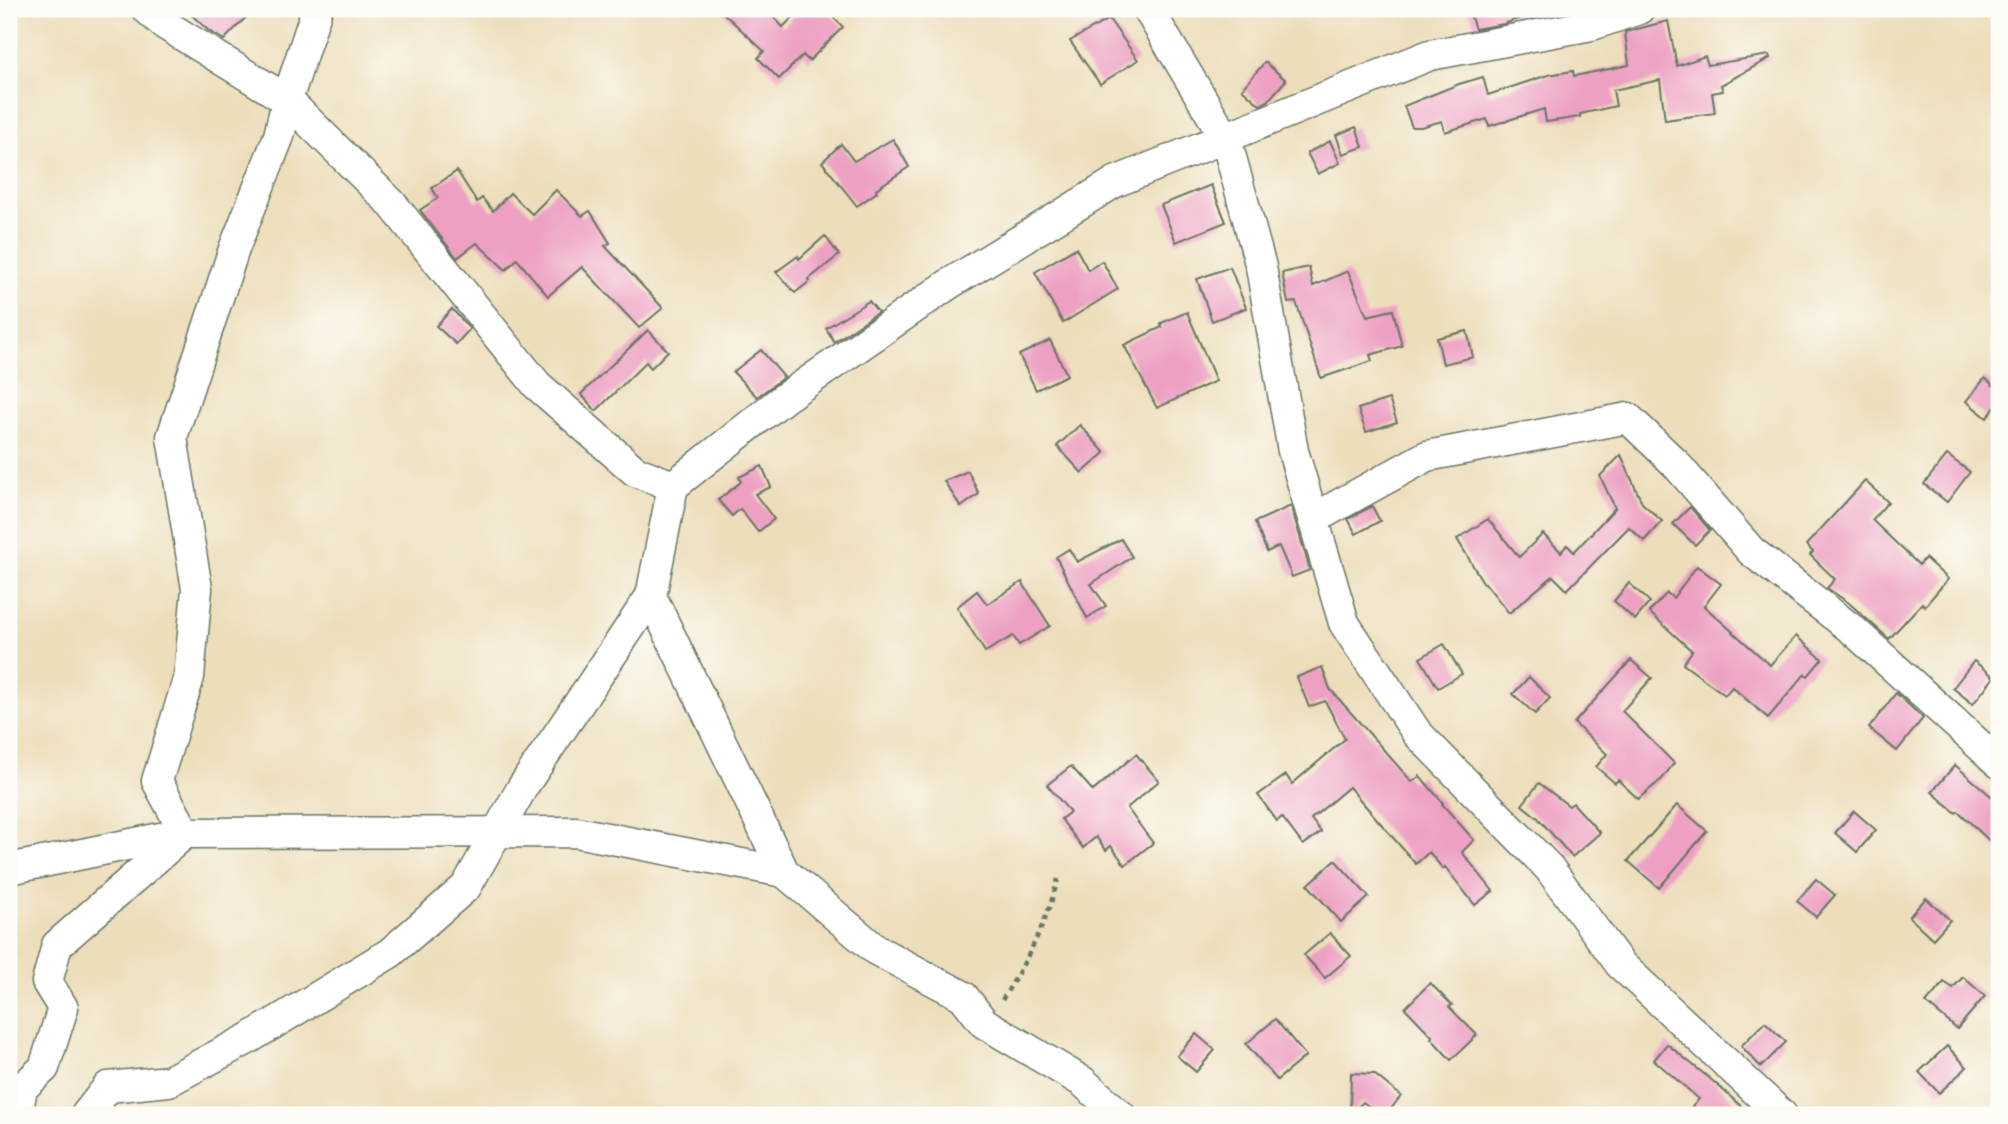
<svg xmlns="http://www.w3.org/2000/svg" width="2008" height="1124" viewBox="0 0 2008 1124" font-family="'Libre Caslon Text',serif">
<rect width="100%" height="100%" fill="#fdfcf7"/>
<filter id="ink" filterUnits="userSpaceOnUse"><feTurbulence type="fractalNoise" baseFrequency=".0143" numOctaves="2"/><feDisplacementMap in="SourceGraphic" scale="14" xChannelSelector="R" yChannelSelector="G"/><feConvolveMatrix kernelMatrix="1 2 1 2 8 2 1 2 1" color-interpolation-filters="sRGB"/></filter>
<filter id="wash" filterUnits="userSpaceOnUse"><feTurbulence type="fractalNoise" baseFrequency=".00686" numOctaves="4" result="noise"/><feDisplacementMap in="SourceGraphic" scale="28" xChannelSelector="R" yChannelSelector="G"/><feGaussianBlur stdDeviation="1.57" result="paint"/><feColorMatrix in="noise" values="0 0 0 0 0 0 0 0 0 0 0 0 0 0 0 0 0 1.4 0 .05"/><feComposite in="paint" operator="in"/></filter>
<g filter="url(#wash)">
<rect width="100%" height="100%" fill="#eddebb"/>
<g id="blocks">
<!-- building -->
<g fill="#eda0c2">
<polygon points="185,9 254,9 224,40 209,31"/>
<polygon points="719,9 766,9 783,27 801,9 825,9 843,27 809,61 803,55 779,79 758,58 764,51"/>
<polygon points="1468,9 1536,9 1536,12 1504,24 1475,29"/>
<polygon points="1109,19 1138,60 1100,84 1070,41"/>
<polygon points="1668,21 1677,66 1705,56 1708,65 1769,55 1770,58 1721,85 1723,91 1712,93 1715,113 1665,120 1660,80 1613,90 1616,106 1580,114 1580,117 1546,122 1544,109 1489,126 1487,119 1445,132 1442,121 1421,127 1412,127 1404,106 1459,84 1483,77 1488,95 1548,75 1573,71 1574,76 1629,65 1625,32"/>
<polygon points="1265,62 1286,80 1268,101 1260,105 1242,89"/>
<polygon points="1356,127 1363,147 1343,154 1336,135"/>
<polygon points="893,139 909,167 876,189 877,192 857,206 822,162 841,144 854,161"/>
<polygon points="1330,141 1340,163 1318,174 1307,153"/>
<polygon points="457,171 477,202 482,198 493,211 510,193 532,214 556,190 582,216 590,211 610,243 605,246 663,308 639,328 582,267 548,296 517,259 506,270 477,243 457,258 420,210 438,198 432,188"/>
<polygon points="1211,185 1226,222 1176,242 1161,205"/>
<polygon points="825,236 839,255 809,279 810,281 795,293 776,272 798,256 799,259"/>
<polygon points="1076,248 1088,270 1102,261 1118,289 1063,323 1035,272"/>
<polygon points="1230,267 1246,308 1212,321 1197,279"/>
<polygon points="1309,267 1313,286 1348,271 1367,316 1393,310 1402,346 1370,355 1372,361 1321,378 1296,302 1288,303 1282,273"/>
<polygon points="869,301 878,312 834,342 826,328"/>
<polygon points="452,309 470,329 456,344 436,326"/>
<polygon points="1187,312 1216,381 1157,408 1124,345 1162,327 1161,323"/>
<polygon points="648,330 668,351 651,368 646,362 596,411 581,394"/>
<polygon points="1467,331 1473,357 1443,364 1437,338"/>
<polygon points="1050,340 1067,375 1036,390 1019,355"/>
<polygon points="761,350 784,377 757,397 733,372"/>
<polygon points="1985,378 1999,390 1999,402 1987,418 1966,401"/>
<polygon points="1389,399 1397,422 1366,432 1358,409"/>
<polygon points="1080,425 1105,453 1082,473 1057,446"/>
<polygon points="1621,455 1642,503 1662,521 1644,541 1629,527 1567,590 1553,576 1509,613 1485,583 1484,584 1457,539 1488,519 1519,557 1543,534 1561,552 1567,545 1574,552 1615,508 1600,476"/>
<polygon points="1947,455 1970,472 1947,502 1924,484"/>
<polygon points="762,466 771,487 755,494 774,519 758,532 740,509 732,516 718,500 741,482 739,477"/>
<polygon points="968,471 979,494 961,507 944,481"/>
<polygon points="1865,481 1888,502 1872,520 1919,565 1925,558 1948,579 1925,606 1922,603 1889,639 1849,603 1827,588 1835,579 1810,555 1813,552 1806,545"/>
<polygon points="1291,506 1310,570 1292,577 1279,546 1267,552 1255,522"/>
<polygon points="1372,506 1380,521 1356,534 1348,519"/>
<polygon points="1690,507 1710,530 1695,545 1673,524"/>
<polygon points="1121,539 1132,557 1091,584 1106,606 1087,618 1056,557 1069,549 1077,562"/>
<polygon points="1697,566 1721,584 1704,606 1770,665 1796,636 1822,659 1808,676 1805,674 1768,718 1732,687 1725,695 1683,664 1692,651 1649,612 1667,593 1673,598"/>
<polygon points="1022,582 1050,626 1019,645 1013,636 985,652 957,607 977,591 987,604"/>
<polygon points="1629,583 1650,602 1635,620 1614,601"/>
<polygon points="1444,644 1462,674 1438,688 1420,658"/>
<polygon points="1631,660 1652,678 1622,711 1674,763 1662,779 1638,799 1618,780 1615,783 1596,767 1607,754 1574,723"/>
<polygon points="1974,661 1994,677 1973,704 1953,688"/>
<polygon points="1322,667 1330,689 1412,782 1420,776 1443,803 1442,804 1474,840 1462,852 1493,891 1475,905 1445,867 1443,869 1429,852 1416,864 1349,787 1311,819 1321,832 1303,845 1282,817 1277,821 1258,795 1286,775 1292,784 1345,739 1325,701 1309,707 1297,677"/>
<polygon points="1529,677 1550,698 1535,714 1513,694"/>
<polygon points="1896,693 1923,718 1897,751 1869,728"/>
<polygon points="1136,754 1159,781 1127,808 1153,843 1125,865 1111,846 1106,850 1096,837 1083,848 1061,819 1070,812 1047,785 1071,766 1093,791"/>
<polygon points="1955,765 1999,803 1999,850 1958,811 1956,813 1932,792"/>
<polygon points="1539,783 1569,806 1573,803 1600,833 1572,857 1538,818 1522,805"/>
<polygon points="1677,805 1707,831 1659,888 1628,861"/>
<polygon points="1854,811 1876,830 1857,852 1835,833"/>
<polygon points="1335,860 1369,897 1341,922 1308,885"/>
<polygon points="1816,879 1835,895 1816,917 1797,901"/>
<polygon points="1926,898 1950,920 1933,939 1909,917"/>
<polygon points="1330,933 1351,956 1325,978 1304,955"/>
<polygon points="1963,977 1985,996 1957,1029 1926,1003 1944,982 1953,988"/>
<polygon points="1430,983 1452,1005 1449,1007 1477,1035 1451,1060 1431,1038 1432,1036 1405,1008"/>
<polygon points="1275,1019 1306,1056 1277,1080 1246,1044"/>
<polygon points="1765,1022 1786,1042 1761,1067 1741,1046"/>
<polygon points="1196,1034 1215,1050 1196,1072 1177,1056"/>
<polygon points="1667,1044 1714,1082 1751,1115 1685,1115 1699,1099 1654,1060"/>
<polygon points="1947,1046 1967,1067 1939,1093 1919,1072"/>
<polygon points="1351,1073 1374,1074 1401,1096 1386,1115 1380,1115 1363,1102 1350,1115"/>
</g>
</g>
</g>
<g filter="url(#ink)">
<use href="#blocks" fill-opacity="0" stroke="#677563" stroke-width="2"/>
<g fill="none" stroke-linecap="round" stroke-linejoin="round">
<defs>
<g id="minor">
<polyline points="147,9 164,24 287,100 392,204 537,385 635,471 673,486 651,596 784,872 876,950 963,996 984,1023 1083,1082 1120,1115"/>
<polyline points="1148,9 1226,139 1261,267 1293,451 1344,623 1417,733 1549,868 1620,964 1782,1115"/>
<polyline points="673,486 783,399 949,284 1115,182 1430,55 1592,25 1639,9"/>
<polyline points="1313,519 1427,456 1628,418 1675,463 1751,551 1854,631 1999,763"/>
<polyline points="9,869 185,833 576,832 784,872"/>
<polyline points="17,1115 22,1088 44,1068 63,1008 47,982 57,945 185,833 157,781 189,677 197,589 172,437 234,249 279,136 287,100 317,9"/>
<polyline points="86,1115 108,1087 169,1081 248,1039 390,953 466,887 522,788 651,596"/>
</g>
</defs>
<!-- minor casing -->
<use href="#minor" stroke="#677563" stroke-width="33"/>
<!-- path -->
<g stroke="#677563" stroke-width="4.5" stroke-dasharray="5 5" stroke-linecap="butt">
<polyline points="1999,45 1997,53 1999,57"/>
<path d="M 1002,1000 C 1028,958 1045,927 1058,879"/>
</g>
<!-- minor -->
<use href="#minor" stroke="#fff" stroke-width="30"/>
</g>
</g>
<!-- margin -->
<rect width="2008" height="1124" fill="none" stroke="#fdfcf7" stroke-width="35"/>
</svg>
